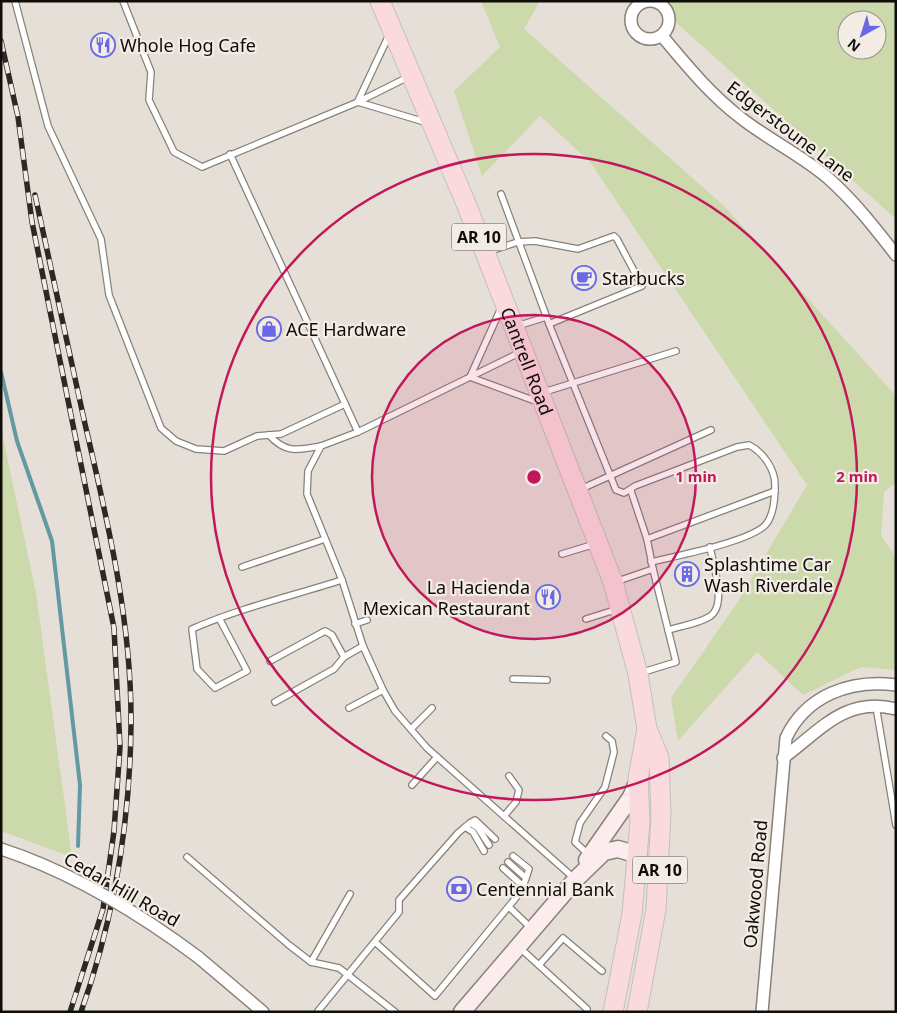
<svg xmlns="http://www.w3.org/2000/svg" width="897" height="1013" viewBox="0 0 897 1013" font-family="'Noto Sans',sans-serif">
<rect width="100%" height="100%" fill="#e6dfd7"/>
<!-- green -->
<g fill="#ccd9ab" fill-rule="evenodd">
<polygon points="481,1 540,1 524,29 724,206 896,396 896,482 884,492 881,535 896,558 896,670 861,667 803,695 757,652 678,741 671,698 737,603 807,485 590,162 540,116 482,176 454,91 500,47"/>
<path d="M 652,1 L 896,1 L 896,219 ZM 847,20 L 877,20 L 877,50 L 847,50 Z"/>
<polygon points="1,428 36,593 72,857 1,831"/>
</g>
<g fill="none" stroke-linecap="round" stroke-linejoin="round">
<!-- stream -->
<polyline stroke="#6399a3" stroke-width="4" points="1,372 17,441 52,541 80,785 78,846"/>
<defs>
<g id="lane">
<polyline points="15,1 48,126 101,239 109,295 161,428 176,441 196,449 224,451 257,436 281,434 345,404"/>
<polyline points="123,1 151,72 149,100 174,152 202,167 358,102 410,76"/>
<polyline points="358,101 389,35"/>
<polyline points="358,102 428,123"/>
<polyline points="230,154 358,432"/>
<path d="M 501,194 L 551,329 L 616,490 L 624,493 L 635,486 L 737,447 L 749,445 C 763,452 775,469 775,485 C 775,496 774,513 767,523 C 755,541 675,556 651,562"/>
<polyline points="487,252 518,242 535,241 578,249 614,236 617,239 642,286 549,324"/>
<polyline points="517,326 546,317"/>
<polyline points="521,352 358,432 321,446 308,471 307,494 342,580 363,646 383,690 395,711 427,748 575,879"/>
<polyline points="470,377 502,306"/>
<polyline points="470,377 538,402"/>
<polyline points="541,393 676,351"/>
<path d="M 269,435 C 286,454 298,450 321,446"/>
<polyline points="581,489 711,430"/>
<polyline points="647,539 775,491"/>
<polyline points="562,554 595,544"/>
<polyline points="242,567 325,539"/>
<polyline points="615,582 653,569 647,539 631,491"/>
<path d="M 219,618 L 247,671 L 215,688 L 197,669 L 192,629 C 240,608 292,596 342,580"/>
<polyline points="586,619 618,609"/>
<polyline points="355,624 367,620"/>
<path d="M 668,630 C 681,626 697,624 709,617 C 728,606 713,565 710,547"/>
<polyline points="270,661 325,631 332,635 344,657"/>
<polyline points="640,673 676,662 653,569"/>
<polyline points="513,679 547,680"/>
<polyline points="275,702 334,669 344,657 363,646"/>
<polyline points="876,706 896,825"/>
<polyline points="349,708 383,690"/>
<polyline points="411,729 432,708"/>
<polyline points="412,785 437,757"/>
<polyline points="504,816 516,802 519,790 509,776"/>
<polyline points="470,823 475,820 495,839"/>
<polyline points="465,827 470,823 478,828 489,845"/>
<polyline points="589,855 575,842 580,823 605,787 614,752 612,741 606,736"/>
<polyline points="513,856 529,869 526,878"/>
<polyline points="187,857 289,945 311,962 339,968 395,1012"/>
<polyline points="508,862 526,878 523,886"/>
<polyline points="509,907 531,928"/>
<polyline points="375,942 435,996 519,894 523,886 503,868"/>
<polyline points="520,948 587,1009 587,1012"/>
<polyline points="311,962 350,894"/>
<polyline points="539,965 563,938 602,971"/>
<polyline points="318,1011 399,912 399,900 458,833 465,827 473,832 484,851"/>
</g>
<g id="street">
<circle cx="650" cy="20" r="19"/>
<path d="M 662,36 C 687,66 710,94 741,118 C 769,140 801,155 828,178 C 854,201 875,228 896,255"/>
<path d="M 783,758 C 820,731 845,696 896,709"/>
<polyline points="1,849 21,856"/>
<polyline points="198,957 263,1012"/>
<path d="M 762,1012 L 786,738 C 806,695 851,679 896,685"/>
</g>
<g id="secondary">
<polyline points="587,860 631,797 638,780"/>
<polyline points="462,1012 576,879 604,852 618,849 638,855"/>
</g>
<g id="primary">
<path id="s1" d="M 380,1 L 467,206 L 613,582 L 638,674 L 647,729 L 659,758 L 661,815 L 656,909 L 637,1012"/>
<polyline points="613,1012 632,914 640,822 638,778 647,729"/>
</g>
</defs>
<!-- lane casing -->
<use href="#lane" stroke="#878179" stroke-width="8"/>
<!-- street casing -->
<use href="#street" stroke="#878179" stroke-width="14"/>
<!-- secondary casing -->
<use href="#secondary" stroke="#878179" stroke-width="19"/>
<!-- primary casing -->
<use href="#primary" stroke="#c1c0bf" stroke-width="21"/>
<!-- lane -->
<use href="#lane" stroke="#fff" stroke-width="5.5"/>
<!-- street -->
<use href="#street" stroke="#fff" stroke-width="11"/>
<!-- secondary -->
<use href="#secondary" stroke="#fcecee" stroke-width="16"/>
<!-- primary -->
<use href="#primary" stroke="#fadadd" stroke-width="19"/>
<defs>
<g id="rail">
<polyline points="1,41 18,117 32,222 114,628 120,747 114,831 103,909 70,1012"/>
<path d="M 35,195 C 52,271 68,348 85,424 C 108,523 132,623 131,725 C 130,824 114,919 81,1012"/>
</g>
</defs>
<!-- rail casing -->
<use href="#rail" stroke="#2b2825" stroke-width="5.5"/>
<!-- rail -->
<use href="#rail" stroke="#f3ece4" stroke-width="4" stroke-dasharray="11" stroke-linecap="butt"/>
<defs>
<path id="street-bridge" d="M 21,856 C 85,880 143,916 198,957"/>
</defs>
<!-- street-bridge casing -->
<use href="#street-bridge" stroke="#878179" stroke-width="14" stroke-linecap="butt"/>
<!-- street-bridge -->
<use href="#street-bridge" stroke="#fff" stroke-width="11"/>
</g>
<!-- distance rings -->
<circle cx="534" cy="477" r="162" fill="#c2185b" fill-opacity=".12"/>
<g fill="none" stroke="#c2185b" stroke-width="2.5">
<circle cx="534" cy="477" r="162"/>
<circle cx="534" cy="477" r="323"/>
</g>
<!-- icons -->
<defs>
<symbol id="restaurant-ring" viewBox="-11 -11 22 22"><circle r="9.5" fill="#f3ece4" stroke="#696ae3" stroke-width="1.5"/><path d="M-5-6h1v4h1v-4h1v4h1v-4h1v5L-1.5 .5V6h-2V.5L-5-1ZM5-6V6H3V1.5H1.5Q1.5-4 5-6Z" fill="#696ae3"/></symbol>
<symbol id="cafe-ring" viewBox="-11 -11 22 22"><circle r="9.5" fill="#f3ece4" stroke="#696ae3" stroke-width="1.5"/><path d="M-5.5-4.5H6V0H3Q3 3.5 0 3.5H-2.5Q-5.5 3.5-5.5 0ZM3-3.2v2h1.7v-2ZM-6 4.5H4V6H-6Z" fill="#696ae3"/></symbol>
<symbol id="shop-ring" viewBox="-11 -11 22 22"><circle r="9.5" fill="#f3ece4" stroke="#696ae3" stroke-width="1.5"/><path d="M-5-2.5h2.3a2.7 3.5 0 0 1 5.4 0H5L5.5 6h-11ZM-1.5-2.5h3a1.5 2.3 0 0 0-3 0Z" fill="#696ae3"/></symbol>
<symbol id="building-ring" viewBox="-11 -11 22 22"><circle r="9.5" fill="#f3ece4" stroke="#696ae3" stroke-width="1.5"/><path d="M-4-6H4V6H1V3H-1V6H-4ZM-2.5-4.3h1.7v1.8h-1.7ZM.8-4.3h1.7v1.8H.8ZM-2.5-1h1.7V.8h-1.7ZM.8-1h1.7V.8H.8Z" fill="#696ae3"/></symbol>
<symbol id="bank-ring" viewBox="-11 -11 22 22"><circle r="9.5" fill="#f3ece4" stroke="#696ae3" stroke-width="1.5"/><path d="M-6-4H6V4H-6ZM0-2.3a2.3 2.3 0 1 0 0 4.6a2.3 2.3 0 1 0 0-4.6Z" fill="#696ae3"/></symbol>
</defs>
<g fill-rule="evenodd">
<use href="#restaurant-ring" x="89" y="31" width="28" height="28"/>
<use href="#cafe-ring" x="570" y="264" width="28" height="28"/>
<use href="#shop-ring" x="255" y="315" width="28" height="28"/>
<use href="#building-ring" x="673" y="560" width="28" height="28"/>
<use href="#restaurant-ring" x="534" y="583" width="28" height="28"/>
<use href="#bank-ring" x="445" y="875" width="28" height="28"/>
</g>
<g text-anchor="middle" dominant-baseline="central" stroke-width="4.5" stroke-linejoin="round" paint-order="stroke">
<!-- shield labels -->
<g fill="#f3ece4" stroke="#534f4b" stroke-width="1">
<rect x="451.5" y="223.5" width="55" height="27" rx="4"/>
<rect x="632.5" y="856.5" width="55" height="27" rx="4"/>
</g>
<g font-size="16" font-weight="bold" fill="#0f0c0a">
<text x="479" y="237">AR 10</text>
<text x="660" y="870">AR 10</text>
</g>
<!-- poi labels -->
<g font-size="18" fill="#0f0c0a" stroke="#f3ece4" text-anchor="start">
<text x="120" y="45">Whole Hog Cafe</text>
<text x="602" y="278">Starbucks</text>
<text x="286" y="329">ACE Hardware</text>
<text x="704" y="564">Splashtime Car<tspan x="704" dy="21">Wash Riverdale</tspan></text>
<text x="530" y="587" text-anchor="end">La Hacienda<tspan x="530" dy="21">Mexican Restaurant</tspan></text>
<text x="476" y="889">Centennial Bank</text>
</g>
<!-- street labels -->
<g font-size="18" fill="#0f0c0a" stroke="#f3ece4">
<text transform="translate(791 131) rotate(37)">Edgerstoune Lane</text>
<text stroke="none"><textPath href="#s1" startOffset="389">Cantrell Road</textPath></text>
<text transform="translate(755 884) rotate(-85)">Oakwood Road</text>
<text transform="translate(122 889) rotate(30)">Cedar Hill Road</text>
</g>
</g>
<circle cx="534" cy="477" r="8" fill="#c2185b" stroke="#f3ece4" stroke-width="2.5"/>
<g font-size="15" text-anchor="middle" font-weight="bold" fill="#c2185b" stroke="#f3ece4" stroke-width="4.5" stroke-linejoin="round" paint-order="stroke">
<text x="696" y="482">1 min</text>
<text x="857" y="482">2 min</text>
</g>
<!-- border -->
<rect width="897" height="1013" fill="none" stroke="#0f0c0a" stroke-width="5"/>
<!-- north arrow -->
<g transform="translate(862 35) rotate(219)"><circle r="24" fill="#f3ece4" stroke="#98928d"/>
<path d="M0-4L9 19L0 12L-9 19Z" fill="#696ae3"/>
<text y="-8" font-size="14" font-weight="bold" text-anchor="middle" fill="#0f0c0a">N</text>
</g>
</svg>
